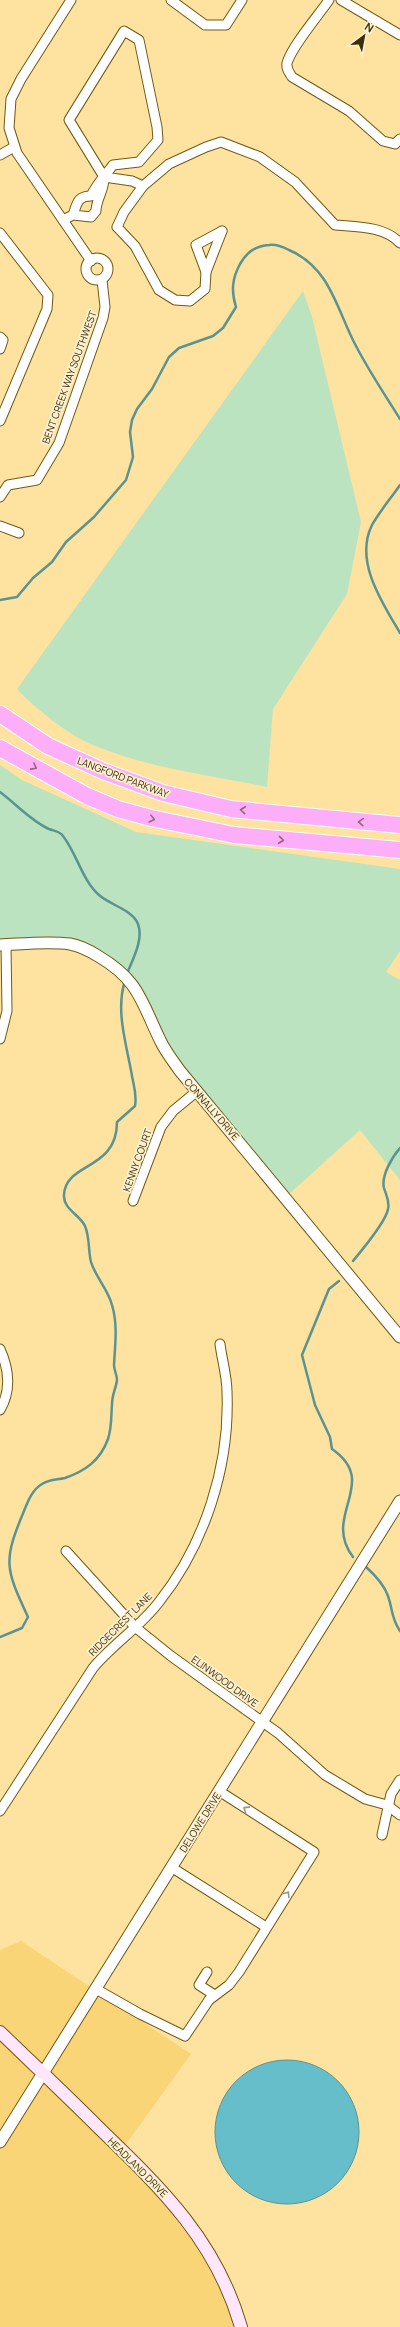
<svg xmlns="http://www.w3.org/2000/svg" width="400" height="2327" viewBox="0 0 400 2327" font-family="Manrope,sans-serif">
<rect width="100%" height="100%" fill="#fde2a0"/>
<!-- built -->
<polygon fill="#fad578" points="21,1941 191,2054 121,2151 183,2209 244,2327 0,2327 0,1950"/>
<!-- green -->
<g fill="#bbe3c0">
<path d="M 303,291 L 312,317 L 361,522 L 347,594 L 273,709 L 267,787 C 210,775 147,768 93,745 C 67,734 36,709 17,689 Z"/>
<polygon points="0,765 22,780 136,832 400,869 400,951 386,972 400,980 400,1180 360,1130 288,1195 193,1085 153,1022 123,966 73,942 0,946"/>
</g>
<!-- water -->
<circle fill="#67becb" stroke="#5a9391" cx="287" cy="2132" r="72"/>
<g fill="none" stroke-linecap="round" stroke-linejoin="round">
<!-- stream -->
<g stroke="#5a9391" stroke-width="2.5">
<path d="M 400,485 C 391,498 380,511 372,525 C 354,561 382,602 400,633"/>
<path d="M 0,600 L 17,597 L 33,578 L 52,562 L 66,542 L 94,517 L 126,480 L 133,457 L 130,432 L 132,420 L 137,409 L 152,389 L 169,357 L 179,348 L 213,336 L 223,328 L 236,307 C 231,291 232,279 240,264 C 247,252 255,246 269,245 C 276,244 283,247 289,250 C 331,268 337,311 356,346 C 369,371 385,395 400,419"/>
<path d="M 0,792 C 16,804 31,821 49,829 C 54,831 60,831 63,836 C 77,854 82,880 99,895 C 110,905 133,910 138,924 C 144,940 132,960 127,974"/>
<path d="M 353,1261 C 362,1250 386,1222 388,1209 C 390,1201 386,1195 384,1188 C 381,1176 392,1157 400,1148"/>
<path d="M 339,1281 L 329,1289 L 302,1355 L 315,1405 L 330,1437 L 332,1449 C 381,1483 321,1515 353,1557"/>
<path d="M 365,1566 C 374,1574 384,1584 388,1596 C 393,1610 391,1618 400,1631"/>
<path d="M 0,1637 L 22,1628 L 28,1617 C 5,1568 3,1561 24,1511 C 28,1501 32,1490 42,1484 C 50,1479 56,1480 65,1478 C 85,1471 100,1461 108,1439 C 112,1427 111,1416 112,1404 C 112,1395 116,1388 117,1380 C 117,1375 114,1370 114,1365 C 115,1345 118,1325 112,1305 C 108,1289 96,1278 91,1262 C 88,1250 90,1238 85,1226 C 80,1215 63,1209 64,1195 C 65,1162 117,1171 117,1122 L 135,1106 C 137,1094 134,1087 132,1076 C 127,1046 115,1011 125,981"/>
</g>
<defs>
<g id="minor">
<polyline points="71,0 21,79 11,99 9,128 17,153 91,261"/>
<polyline points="171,0 205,25 226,25 242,0"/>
<path d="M 329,0 C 318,16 292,46 287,63 C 286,69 289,72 292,77 L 349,111 L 383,141 L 395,144 L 400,139"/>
<polyline points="341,0 400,35"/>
<polyline points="0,155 14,147"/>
<path d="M 104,177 L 132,181 L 143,186 L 169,164 L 206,147 L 221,142 L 260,157 L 295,182 L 335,225 C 357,227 384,226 400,243"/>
<polyline points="143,186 124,212 117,227 135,246 159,290 175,300 190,301 205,289 206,272 196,245 222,231"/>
<path d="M 63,220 L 73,215 L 91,217 L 96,211 C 96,199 105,189 104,177 L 69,120 L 124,31 L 139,40 L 157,127 L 158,140 L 139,162 L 113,165 C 105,176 97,183 91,196 C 77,196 77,204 73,215"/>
<polyline points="0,233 48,295 47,309 0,421"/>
<circle cx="97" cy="269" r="11"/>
<polyline points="206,272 222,231"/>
<polyline points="0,337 3,340 0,349"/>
<polyline points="0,497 8,485 37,480 59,443 103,318 105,307 102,280"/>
<polyline points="0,526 19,533"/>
<polyline points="0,1039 7,1011 6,945"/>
<polyline points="133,1201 161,1127 173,1111 196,1092"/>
<path d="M 0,1349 C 9,1369 11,1391 0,1410"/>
<polyline points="66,1551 135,1627 171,1656 278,1733 325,1775 365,1799 387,1805 400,1815"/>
<path d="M 0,1811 L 93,1668 C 113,1644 140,1627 159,1602 C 205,1544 230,1466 227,1392 C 227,1376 222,1360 220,1344"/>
<polyline points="382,1835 391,1794 400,1780"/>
<polyline points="171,1867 266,1927"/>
<polyline points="96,1989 140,2014 185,2036 213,1994 199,1985 207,1972"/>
<polyline points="209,2000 229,1985 239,1972 314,1852 219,1791"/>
</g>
<g id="tertiary">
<path d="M 0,945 C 23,944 48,941 70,944 C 81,946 90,951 98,956 C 139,980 141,1001 160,1040 C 165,1051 173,1061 180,1071 L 400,1337"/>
<polyline points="0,2142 400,1501"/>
</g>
<path id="secondary" d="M 0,2032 C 33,2064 66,2095 98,2127 C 161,2188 216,2240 241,2327"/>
<g id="motorway">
<polyline points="0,714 48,746 103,771 163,793 231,809 400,825"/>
<polyline points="0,748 87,796 118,809 151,818 234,835 400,850"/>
</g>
</defs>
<!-- minor casing -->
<use href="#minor" stroke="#715915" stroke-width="11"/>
<!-- tertiary casing -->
<use href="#tertiary" stroke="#715915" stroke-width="13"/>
<!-- secondary casing -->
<use href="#secondary" stroke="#715915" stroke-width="14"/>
<!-- motorway casing -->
<use href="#motorway" stroke="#fff" stroke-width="18"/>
<!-- minor -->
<use href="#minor" stroke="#fff" stroke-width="9"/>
<!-- tertiary -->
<use href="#tertiary" stroke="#fff" stroke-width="11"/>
<!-- secondary -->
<use href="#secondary" stroke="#fee7fd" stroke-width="12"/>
<!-- motorway -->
<use href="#motorway" stroke="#fdaef9" stroke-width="16"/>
</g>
<!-- one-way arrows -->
<defs><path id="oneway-chevron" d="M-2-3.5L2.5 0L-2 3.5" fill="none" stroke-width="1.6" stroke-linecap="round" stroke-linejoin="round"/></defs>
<g stroke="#926875">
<use href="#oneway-chevron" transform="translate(34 767) rotate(28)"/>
<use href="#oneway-chevron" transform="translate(243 810) rotate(-174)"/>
<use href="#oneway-chevron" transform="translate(152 819) rotate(14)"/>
<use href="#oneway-chevron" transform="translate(361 822) rotate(-176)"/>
<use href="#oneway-chevron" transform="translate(281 840) rotate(6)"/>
</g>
<g stroke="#9d9684">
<use href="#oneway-chevron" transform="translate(246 1809) rotate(-147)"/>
<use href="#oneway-chevron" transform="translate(287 1894) rotate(-58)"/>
</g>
<g text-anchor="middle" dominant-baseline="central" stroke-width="3.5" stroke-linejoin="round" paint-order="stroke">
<!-- street labels -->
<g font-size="10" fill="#3b2e09" stroke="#fef1d1">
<text transform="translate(69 377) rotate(-70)">BENT CREEK WAY SOUTHWEST</text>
<text transform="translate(123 777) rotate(21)">LANGFORD PARKWAY</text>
<text transform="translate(212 1109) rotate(49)">CONNALLY DRIVE</text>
<text transform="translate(137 1160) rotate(-70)">KENNY COURT</text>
<text transform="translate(120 1624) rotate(-45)">RIDGECREST LANE</text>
<text transform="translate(225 1681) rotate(36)">ELINWOOD DRIVE</text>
<text transform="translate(200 1822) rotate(-58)">DELOWE DRIVE</text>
<text transform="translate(138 2167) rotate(45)">HEADLAND DRIVE</text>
</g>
</g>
<!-- north arrow -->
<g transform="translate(364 36) rotate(32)" stroke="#fef1d1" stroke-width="3" paint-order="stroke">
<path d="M0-3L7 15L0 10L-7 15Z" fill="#3b2e09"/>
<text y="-6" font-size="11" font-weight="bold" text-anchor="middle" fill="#3b2e09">N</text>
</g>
</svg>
